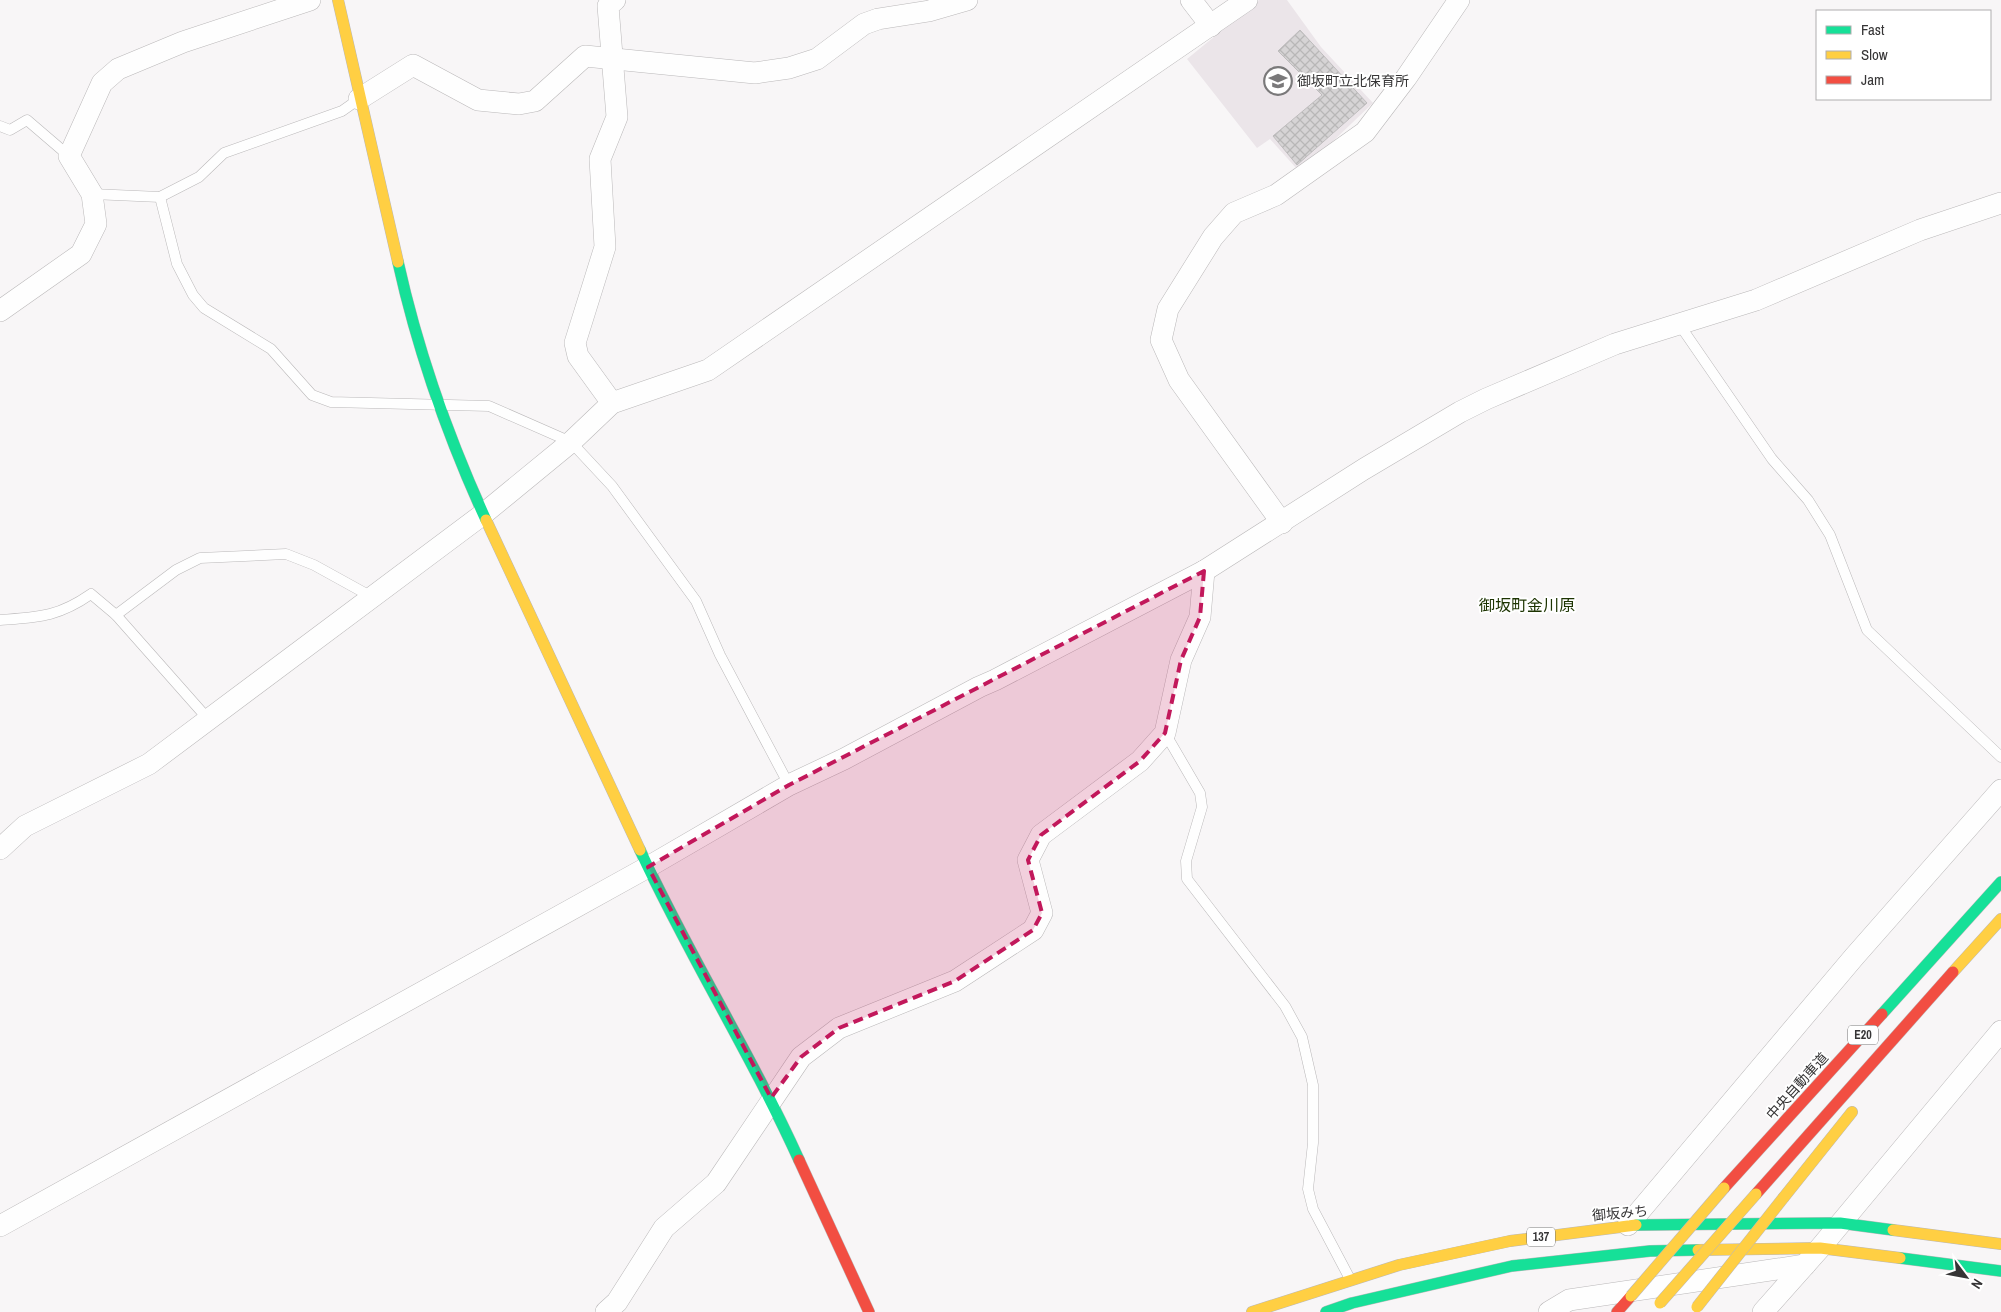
<svg xmlns="http://www.w3.org/2000/svg" width="2001" height="1312" viewBox="0 0 2001 1312" font-family="'Archivo Narrow','Noto Sans JP',sans-serif">
<defs>
<pattern id="building-cross-hatch" width="8" height="8" patternUnits="userSpaceOnUse" patternTransform="scale(1.25)"><rect width="8" height="8" fill="#d6d4d5"/><path d="M0 0l8 8M0 8l8-8" fill="none" stroke="#b8b7b7"/></pattern>
</defs>
<rect width="100%" height="100%" fill="#f8f6f7"/>
<!-- built -->
<polygon fill="#ebe5e9" points="1259,0 1287,0 1321,47 1373,103 1330,144 1297,169 1270,139 1257,148 1187,59"/>
<!-- building -->
<polygon fill="url(#building-cross-hatch)" stroke="#bebcbd" points="1300,30 1367,103 1297,165 1273,136 1322,95 1278,51"/>
<g fill="none" stroke-linecap="round" stroke-linejoin="round">
<defs>
<g id="lane">
<polyline points="0,126 10,130 27,120 69,156"/>
<polyline points="92,194 160,197 199,177 224,153 342,111 359,99"/>
<polyline points="160,197 177,264 193,295 204,308 271,349 312,395 331,402 489,406 571,442 612,486 696,601 720,655 789,785"/>
<polyline points="1679,324 1772,459 1808,500 1830,535 1867,630 2001,757"/>
<polyline points="116,615 176,570 200,558 286,554 314,565 372,597"/>
<path d="M 0,620 C 39,617 58,617 91,594 L 116,615 L 208,719"/>
<polyline points="1165,733 1200,793 1202,807 1186,861 1187,879 1285,1006 1302,1037 1313,1085 1313,1143 1308,1189 1313,1209 1350,1279"/>
</g>
<g id="street">
<polyline points="1191,0 1211,26"/>
<polyline points="359,99 413,65 478,100 519,104 535,101 585,56 755,73 789,68 817,59 864,24 878,19 929,11 967,0"/>
<polyline points="0,311 81,254 96,224 92,194 69,156 102,83 118,69 183,42 310,0"/>
<polyline points="612,403 578,356 575,343 605,247 600,159 617,117 608,6 615,0"/>
<polyline points="1282,523 1179,380 1161,340 1168,309 1213,237 1234,213 1276,195 1365,132 1406,78 1459,0"/>
<polyline points="0,849 25,826 149,764 482,515 571,442 612,403 708,370 1247,0"/>
<polyline points="1628,1225 1854,957 2001,790"/>
<polyline points="0,1226 648,867 789,785 844,759 979,687 995,680 1204,571 1364,469 1460,412 1486,399 1615,344 1756,300 1920,230 2001,203"/>
<polyline points="606,1312 617,1302 664,1228 716,1183 801,1057 839,1028 955,981 1033,930 1042,913 1028,860 1041,835 1140,761 1165,733 1181,660 1200,617 1204,571"/>
<polyline points="1549,1312 1569,1300 1805,1265"/>
<polyline points="1763,1312 1820,1248 2001,1031"/>
</g>
<g id="fast">
<path d="M 398,262 C 418,352 448,437 486,520"/>
<path d="M 640,850 C 689,956 751,1054 799,1160"/>
<polyline points="1882,1014 2001,882"/>
<polyline points="1636,1225 1840,1223 1893,1230"/>
<polyline points="1900,1258 2001,1271"/>
<polyline points="1326,1312 1352,1303 1512,1266 1650,1251 1698,1250"/>
</g>
<g id="slow">
<polyline points="338,0 398,262"/>
<polyline points="486,520 640,850"/>
<polyline points="1953,972 2001,919"/>
<polyline points="1784,1197 1852,1112"/>
<polyline points="1893,1230 2001,1244"/>
<polyline points="1698,1250 1820,1248 1900,1258"/>
<polyline points="1252,1312 1399,1265 1510,1241 1636,1225"/>
</g>
<g id="jam">
<polyline points="799,1160 869,1312"/>
<polyline points="1724,1188 1882,1014"/>
<polyline points="1756,1194 1953,972"/>
<polyline points="1617,1312 1631,1296"/>
</g>
</defs>
<!-- lane casing -->
<use href="#lane" stroke="#bab8b9" stroke-width="11"/>
<!-- street casing -->
<use href="#street" stroke="#bab8b9" stroke-width="22"/>
<!-- fast casing -->
<use href="#fast" stroke="#bab8b9" stroke-width="12"/>
<!-- slow casing -->
<use href="#slow" stroke="#bab8b9" stroke-width="12"/>
<!-- jam casing -->
<use href="#jam" stroke="#bab8b9" stroke-width="12"/>
<!-- lane -->
<use href="#lane" stroke="#fefefe" stroke-width="10"/>
<!-- street -->
<use href="#street" stroke="#fefefe" stroke-width="21"/>
<!-- fast -->
<use href="#fast" stroke="#16e098" stroke-width="11"/>
<!-- slow -->
<use href="#slow" stroke="#ffcf43" stroke-width="11"/>
<!-- jam -->
<use href="#jam" stroke="#f24e42" stroke-width="11"/>
<defs>
<g id="slow-bridge">
<polyline points="1631,1296 1724,1188"/>
<polyline points="1660,1303 1756,1194"/>
<polyline points="1697,1307 1784,1197"/>
</g>
</defs>
<!-- slow-bridge casing -->
<use href="#slow-bridge" stroke="#bab8b9" stroke-width="12" stroke-linecap="butt"/>
<!-- slow-bridge -->
<use href="#slow-bridge" stroke="#ffcf43" stroke-width="11"/>
</g>
<!-- marked area -->
<path fill="#c2185b" fill-opacity="0.2" stroke="#c2185b" stroke-width="4" stroke-dasharray="10 6" stroke-linejoin="round" d="M 1204,571 L 1200,617 L 1181,660 L 1165,733 L 1140,761 L 1041,835 L 1028,860 L 1042,913 L 1033,930 L 955,981 L 839,1028 L 801,1057 L 771,1098 L 648,867 L 789,785 Z"/>
<!-- icons -->
<defs>
<symbol id="school-ring" viewBox="-11 -11 22 22"><circle r="9.5" fill="#fff" stroke="#7a797a" stroke-width="1.5"/><path d="M0-5L7-2L0 1L-7-2ZM-4 1L0 2.5L4 1V4Q0 6-4 4Z" fill="#7a797a"/></symbol>
</defs>
<g fill-rule="evenodd">
<use href="#school-ring" x="1262" y="65" width="32" height="32"/>
</g>
<g text-anchor="middle" dominant-baseline="central" stroke-width="4" stroke-linejoin="round" paint-order="stroke">
<!-- shield labels -->
<g fill="#fff" stroke="#727272" stroke-width="1">
<rect x="1848" y="1025.5" width="30" height="19" rx="4"/>
<rect x="1527" y="1227.5" width="28" height="19" rx="4"/>
</g>
<g font-size="12" font-weight="bold" fill="#363536">
<text x="1863" y="1035">E20</text>
<text x="1541" y="1237">137</text>
</g>
<!-- poi labels -->
<g font-size="14" fill="#363536" stroke="#fff" text-anchor="start">
<text x="1297" y="81">御坂町立北保育所</text>
</g>
<!-- street labels -->
<g font-size="14" fill="#363536" stroke="#fff">
<text transform="translate(1797 1086) rotate(-48)">中央自動車道</text>
<text transform="translate(1620 1213) rotate(-5)">御坂みち</text>
</g>
<!-- quarter labels -->
<g font-size="16" fill="#1d3402" stroke="#fff">
<text x="1527" y="605">御坂町金川原</text>
</g>
</g>
<!-- legend -->
<rect x="1816" y="10" width="175" height="90" fill="#ffffff" stroke="#afaeaf"/>
<rect x="1826" y="26" width="25" height="8" fill="#16e098" stroke="#afaeaf"/>
<text x="1861" y="35" font-size="15" fill="#363536">Fast</text>
<rect x="1826" y="51" width="25" height="8" fill="#ffcf43" stroke="#afaeaf"/>
<text x="1861" y="60" font-size="15" fill="#363536">Slow</text>
<rect x="1826" y="76" width="25" height="8" fill="#f24e42" stroke="#afaeaf"/>
<text x="1861" y="85" font-size="15" fill="#363536">Jam</text>
<!-- north arrow -->
<g transform="translate(1966 1277) rotate(122)" stroke="#ffffff" stroke-width="4" paint-order="stroke">
<path d="M0-4L9 19L0 12L-9 19Z" fill="#363536"/>
<text y="-8" font-size="14" font-weight="bold" text-anchor="middle" fill="#363536">N</text>
</g>
</svg>
